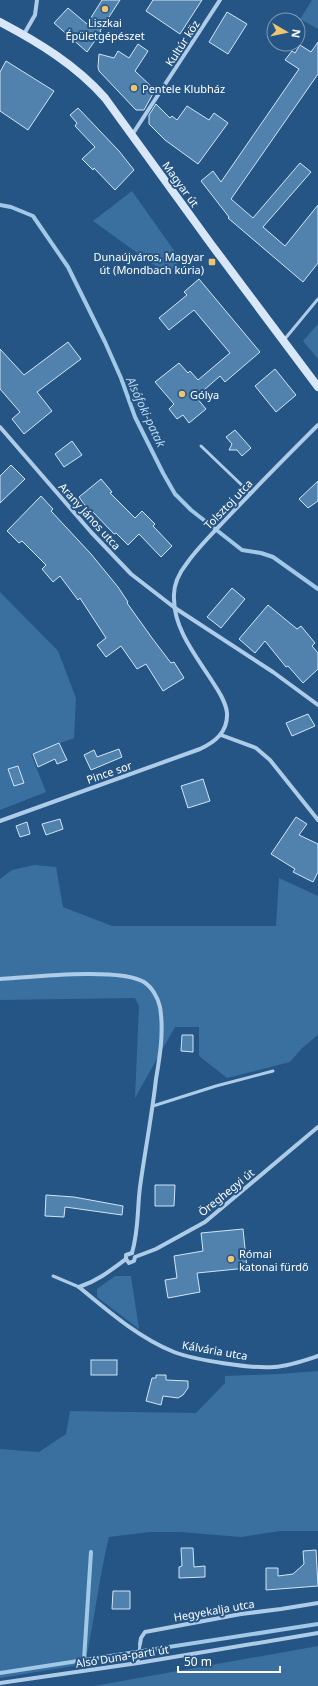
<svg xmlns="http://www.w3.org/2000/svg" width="318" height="1686" viewBox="0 0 318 1686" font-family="'Noto Sans',sans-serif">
<rect width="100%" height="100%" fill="#255584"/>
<!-- green -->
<g fill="#3970a0">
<polygon points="312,0 318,0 318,29 300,19"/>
<polygon points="132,191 180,259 168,275 93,221"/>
<polygon points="318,324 318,359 303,341"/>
<polygon points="0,592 58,651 76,698 74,738 31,754 46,792 0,810"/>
<polygon points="34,865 56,867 63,907 112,926 276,926 279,878 318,896 318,1035 302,1048 290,1062 227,1078 199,1056 199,1027 175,1027 135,1098 139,1006 135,998 0,1000 0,879 12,870"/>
<polygon points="115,1276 131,1276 139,1329 97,1297 97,1289"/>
<path d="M 318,1371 L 318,1531 L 280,1531 L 241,1537 L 180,1532 L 150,1532 L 109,1537 C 99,1578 94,1622 85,1664 L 0,1678 L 0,1449 L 39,1452 L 66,1434 L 70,1411 L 196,1413 L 225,1383 L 225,1376 L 280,1374 Z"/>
<polygon points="318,1646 318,1686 94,1686"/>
</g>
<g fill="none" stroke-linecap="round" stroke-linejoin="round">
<!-- stream -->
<g stroke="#a2c8e8" stroke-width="4">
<polyline points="0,205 11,207 33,216 68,267 105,342 121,378 135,417 163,473 175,494 191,510 242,550 261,553 273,557 318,589"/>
<polyline points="84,1660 91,1552"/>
<polyline points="0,1673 318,1624"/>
</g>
</g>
<!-- building -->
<g fill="#5181ad" stroke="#d2e5f6">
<polygon points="102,0 120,0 100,31 101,32 87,52 54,23 68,8 87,24"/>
<polygon points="153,0 202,0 180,34 146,11"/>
<polygon points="227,12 247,24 228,54 209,42"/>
<polygon points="318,42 318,74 231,199 253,218 300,163 311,172 263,227 285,246 318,205 318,263 303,282 228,218 229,217 201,181 213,171 221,182 299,69 285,60 292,51 295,53 300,45 311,52"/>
<polygon points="138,44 148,51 135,71 155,90 144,110 136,110 99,71 98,67 99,54 114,58 118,51 129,58"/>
<polygon points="6,61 54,91 28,130 0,111 0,72"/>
<polygon points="156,104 170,118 172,116 177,120 187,106 209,120 214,113 228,123 198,164 165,140 149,124 149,115"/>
<polygon points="78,108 119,151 134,170 115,190 94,168 93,170 82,159 95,147 75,126 77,123 70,115"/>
<polygon points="199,279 260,352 225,382 220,376 196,397 206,409 189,423 183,415 177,419 169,409 174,404 155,382 179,363 188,373 190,371 198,380 230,353 194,310 169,330 159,318 187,295 184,292"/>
<polygon points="68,342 81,359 37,392 52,411 24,434 12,419 20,412 0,389 0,349 24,375"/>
<polygon points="275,369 296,395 276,412 255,386"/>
<polygon points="235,430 251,448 242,456 237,450 229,450 232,444 226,437"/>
<polygon points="72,441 82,455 64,467 55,454"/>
<polygon points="11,465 25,479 0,503 0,476"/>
<polygon points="101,479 112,492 110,493 135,518 142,511 155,524 153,526 172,546 161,557 139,534 128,545 116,533 114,534 91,510 89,511 79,497"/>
<polygon points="318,481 318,501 308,508 299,499"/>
<polygon points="41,496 53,509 51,511 91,554 118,587 128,602 127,603 152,638 171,663 174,662 184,678 163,691 146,664 137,669 121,646 106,657 97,645 106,638 80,598 78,600 60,576 53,582 42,569 46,565 22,541 19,543 7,531"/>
<polygon points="232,588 245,599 221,628 207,617"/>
<polygon points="268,605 297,629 301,626 315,643 312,646 318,653 318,669 303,683 288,666 286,667 265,641 255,653 239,639"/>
<polygon points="308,714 315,726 292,736 286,723"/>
<polygon points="59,743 67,760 57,764 55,759 38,767 33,754"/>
<polygon points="119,749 122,757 91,770 84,755 94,750 97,757"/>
<polygon points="18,766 24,783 14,786 8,769"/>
<polygon points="203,779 210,801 188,808 181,786"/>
<polygon points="296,817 307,824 299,835 318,844 318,872 313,882 293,872 295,869 271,854"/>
<polygon points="60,819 63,829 46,835 42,824"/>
<polygon points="27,822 30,834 20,837 16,826"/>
<polygon points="182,1035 193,1035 193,1052 181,1051"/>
<polygon points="155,1185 175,1185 174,1206 155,1206"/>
<polygon points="46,1195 74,1197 123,1206 122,1215 65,1207 64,1217 45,1216"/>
<polygon points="243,1229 247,1268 197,1273 200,1292 168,1298 165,1280 177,1278 174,1256 203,1251 201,1233"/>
<rect x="91" y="1360" width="26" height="15"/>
<polygon points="156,1375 166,1375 166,1380 188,1381 188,1388 183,1395 178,1398 163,1396 161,1405 146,1401 152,1378 156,1378"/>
<polygon points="181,1548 193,1548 194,1567 205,1566 205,1577 179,1578 179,1567 182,1566"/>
<polygon points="316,1550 318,1586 266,1590 266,1568 278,1568 278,1576 293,1574 304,1564 303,1551"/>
<polygon points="113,1591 130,1591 130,1609 112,1609"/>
</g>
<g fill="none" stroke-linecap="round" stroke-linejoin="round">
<!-- lane -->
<g stroke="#aecce8" stroke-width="3">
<polyline points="284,340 318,299"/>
<polyline points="201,446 250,493"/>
<polyline points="153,1106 216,1086 273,1071"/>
<polyline points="53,1276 79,1287"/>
<polyline points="138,1663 140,1644"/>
</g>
<!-- street -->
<g stroke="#aecce8" stroke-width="4">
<polyline points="24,34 35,15 37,0"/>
<polyline points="132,135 220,0"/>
<polyline points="0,427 91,532 131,574 175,608 273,672 318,705"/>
<polyline points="221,735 256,748 270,760 318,820"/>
<path d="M 0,821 L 200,749 C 215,742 228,732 227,713 C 226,702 218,690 212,681 C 196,656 174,629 174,599 C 173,586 179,573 187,563 C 199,546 215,531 229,516 C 258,485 288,455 318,425"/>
<path d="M 0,979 C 31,977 120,967 144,982 C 152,987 158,998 160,1007 C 164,1031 160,1056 156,1079 C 152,1115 145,1151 140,1187 C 137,1211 139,1228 132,1253"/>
<polyline points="126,1259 129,1263 134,1261 135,1257 156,1249 205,1222 318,1127"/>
<path d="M 79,1287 C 108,1311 139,1338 174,1352 C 195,1360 252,1369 274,1367 C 289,1366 303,1361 318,1356"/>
<path d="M 79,1287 C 97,1281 110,1271 126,1259 L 126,1255 L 132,1253"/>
<polyline points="140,1644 141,1638 145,1632 241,1614 281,1609 318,1603"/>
<polyline points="0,1683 138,1663 318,1633"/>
</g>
<!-- secondary -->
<path stroke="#d8e7f7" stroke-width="8" d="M 0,22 C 38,42 76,65 105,98 L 211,244 L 318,387"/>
</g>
<!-- markers -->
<g fill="#f1c472" stroke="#255584" stroke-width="1.5">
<circle cx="105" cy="9" r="4"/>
<circle cx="134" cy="88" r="4"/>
<rect x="208" y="258" width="8" height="8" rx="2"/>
<circle cx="182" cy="394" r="4"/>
<circle cx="231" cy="1259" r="4"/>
</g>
<g text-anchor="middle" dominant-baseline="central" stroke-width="4" stroke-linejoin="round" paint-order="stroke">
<!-- poi labels -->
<g font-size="11" fill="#fff" stroke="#255584" text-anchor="start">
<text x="105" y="22" text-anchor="middle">Liszkai<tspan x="105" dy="13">Épületgépészet</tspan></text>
<text x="142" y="88">Pentele Klubház</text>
<text x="204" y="256" text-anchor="end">Dunaújváros, Magyar<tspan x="204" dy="13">út (Mondbach kúria)</tspan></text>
<text x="190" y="394">Gólya</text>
<text x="239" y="1253">Római<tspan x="239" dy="13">katonai fürdő</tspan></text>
</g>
<!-- street labels -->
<g font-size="11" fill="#fff" stroke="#255584">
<text transform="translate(182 43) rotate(-57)">Kultúr köz</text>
<text transform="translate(181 184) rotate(54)">Magyar út</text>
<text transform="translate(228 504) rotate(-46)">Tolsztoj utca</text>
<text transform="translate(90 516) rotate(48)">Arany János utca</text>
<text transform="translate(109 772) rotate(-19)">Pince sor</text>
<text transform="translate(226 1192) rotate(-39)">Öreghegyi út</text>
<text transform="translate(215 1350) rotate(10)">Kálvária utca</text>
<text transform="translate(214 1610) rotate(-10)">Hegyekalja utca</text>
<text transform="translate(122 1656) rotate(-9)">Alsó Duna-parti út</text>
</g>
<!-- water labels -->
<g font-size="12" font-style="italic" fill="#b9d6ef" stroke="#255584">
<text transform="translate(146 412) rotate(65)">Alsófoki-patak</text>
</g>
</g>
<!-- north arrow -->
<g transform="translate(286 32) rotate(99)"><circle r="19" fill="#255584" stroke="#7c99b5"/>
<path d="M0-3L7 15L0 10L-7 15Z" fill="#f1c472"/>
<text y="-6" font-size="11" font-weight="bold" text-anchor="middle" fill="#ffffff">N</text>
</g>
<!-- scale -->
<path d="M178 1666v6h102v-6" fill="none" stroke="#ffffff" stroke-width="2"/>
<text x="184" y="1666" font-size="12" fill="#ffffff" stroke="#255584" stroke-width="3" paint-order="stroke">50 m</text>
</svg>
